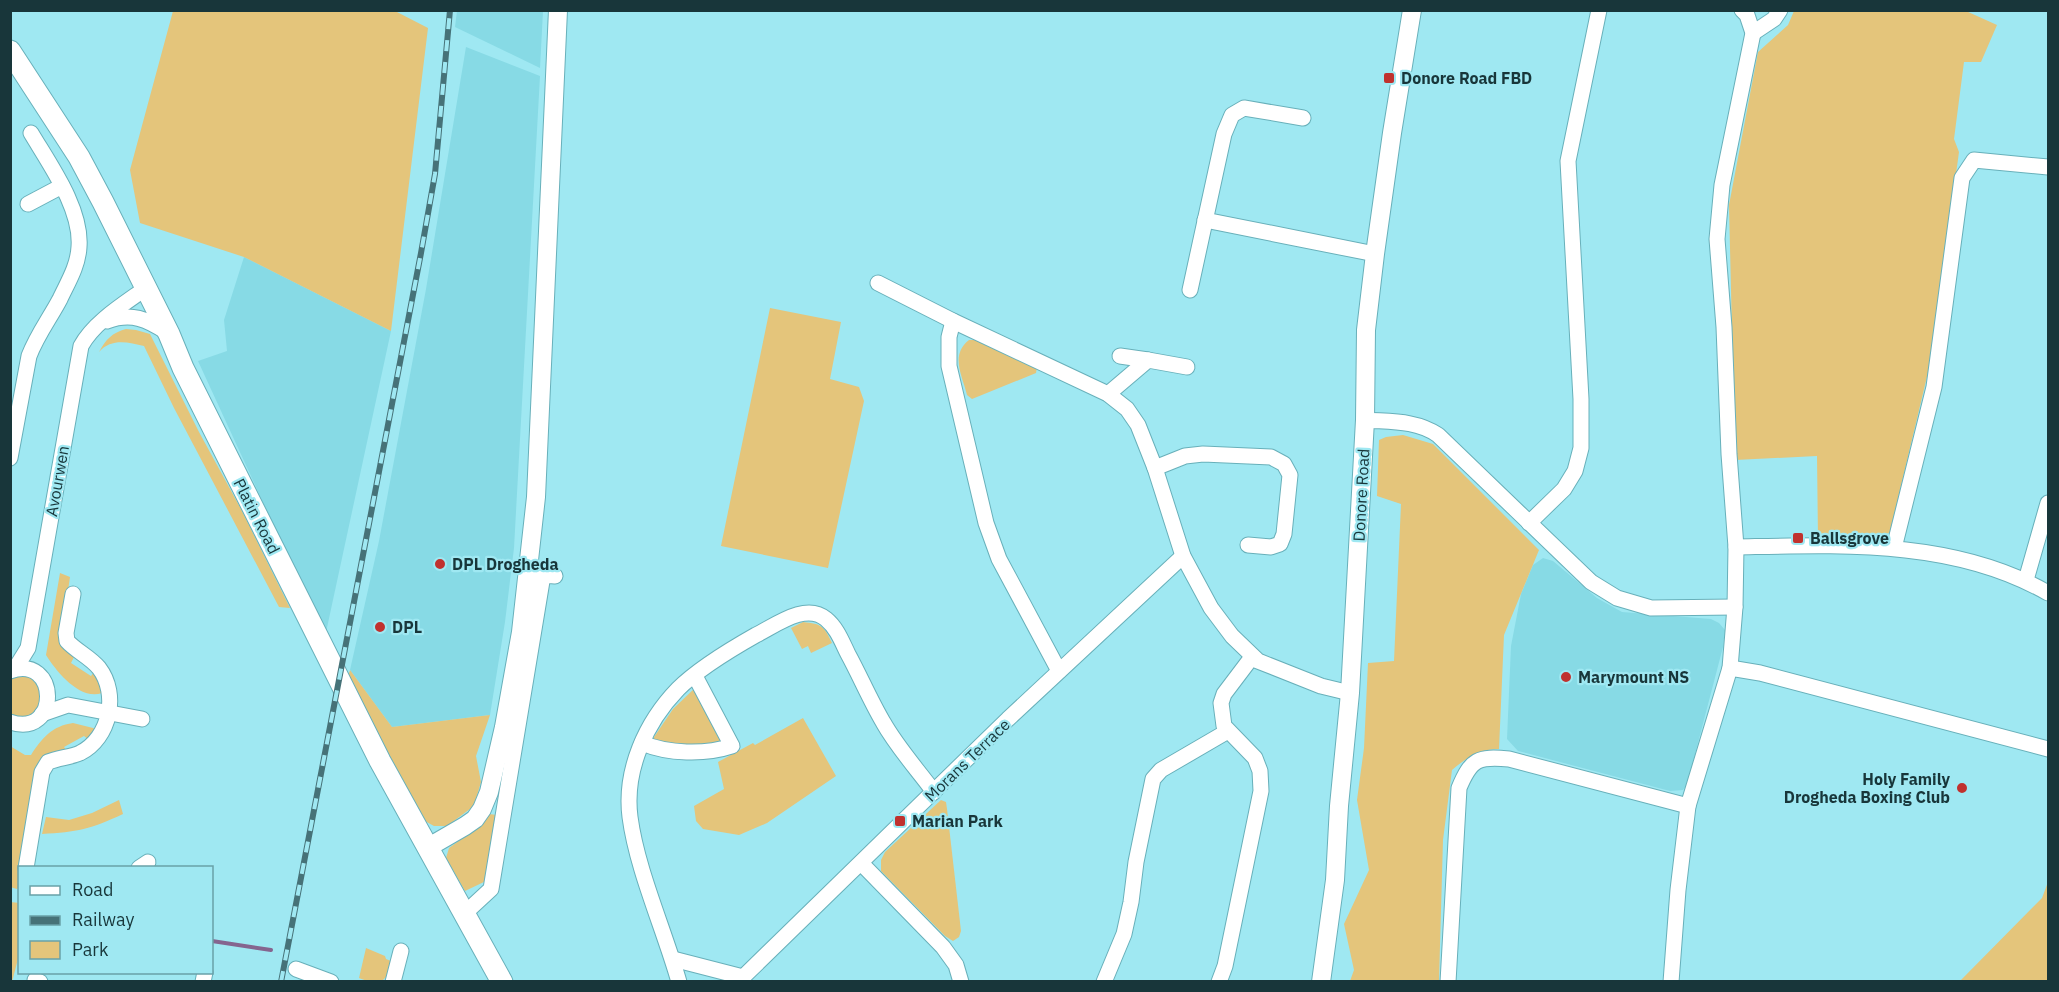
<svg xmlns="http://www.w3.org/2000/svg" width="2059" height="992" viewBox="0 0 2059 992" font-family="'IBM Plex Sans',sans-serif">
<rect width="100%" height="100%" fill="#9fe8f2"/>
<!-- built -->
<g fill="#87dae5">
<polygon points="457,11 543,11 540,68 455,27"/>
<polygon points="466,47 540,76 514,548 505,622 490,715 392,727 350,670 379,541 426,289"/>
<polygon points="244,257 391,331 325,637 198,361 227,351 224,320"/>
<polygon points="1543,558 1553,561 1597,598 1622,612 1711,619 1719,623 1725,630 1723,647 1687,785 1683,790 1670,791 1518,751 1507,739 1511,646 1521,594 1533,565"/>
</g>
<!-- green -->
<g fill="#e4c57b">
<polygon points="173,11 395,11 428,28 391,331 244,257 140,223 130,170"/>
<polygon points="1794,11 1966,11 1997,25 1981,62 1964,62 1954,139 1959,152 1930,364 1890,532 1881,538 1818,539 1817,456 1735,460 1729,205 1758,52 1788,25"/>
<polygon points="770,308 841,322 830,379 859,387 864,401 828,568 721,546"/>
<path d="M 126,329 L 136,330 L 150,334 L 199,432 L 241,509 L 290,608 L 279,607 L 174,408 L 144,346 C 128,342 111,338 99,352 C 106,339 112,333 126,329 Z"/>
<path d="M 969,340 L 978,340 L 1037,367 L 1036,373 L 972,399 L 967,395 C 962,375 950,355 969,340 Z"/>
<path d="M 1403,435 L 1433,444 L 1539,550 L 1504,635 L 1499,749 C 1480,749 1466,758 1452,770 L 1443,840 L 1439,981 L 1350,981 L 1354,970 L 1344,924 L 1369,870 L 1357,800 L 1364,748 L 1368,663 L 1394,661 L 1401,504 L 1377,496 L 1379,440 L 1386,437 Z"/>
<path d="M 60,573 L 70,577 L 61,638 L 64,648 L 74,657 L 71,663 L 91,676 L 94,672 L 98,678 L 102,693 C 80,701 56,671 46,655 Z"/>
<path d="M 803,622 C 822,624 824,626 832,643 L 811,653 L 808,646 L 802,649 L 791,628 Z"/>
<polygon points="350,670 392,727 490,715 476,756 481,782 474,806 447,826 434,826 423,820 347,680"/>
<polygon points="23,675 30,677 41,687 40,708 29,717 11,715 11,679"/>
<polygon points="696,687 723,745 657,746 652,740 673,709"/>
<polygon points="803,718 836,776 767,823 739,835 703,829 696,821 694,806 724,789 718,762 753,743 755,745"/>
<path d="M 73,723 L 97,729 L 89,740 L 84,736 L 64,747 L 66,750 L 40,764 L 20,868 L 19,886 L 17,889 L 10,887 L 10,746 L 25,755 L 31,755 C 42,738 52,726 73,723 Z"/>
<path d="M 119,800 L 123,814 C 91,829 77,832 42,834 L 46,817 L 69,820 L 92,813 Z"/>
<polygon points="941,800 946,802 947,809 961,931 959,937 953,941 945,936 881,871 881,860 885,852"/>
<polygon points="489,814 497,815 486,881 465,891 446,858 449,848 478,827"/>
<polygon points="2048,882 2047,981 1960,981 2042,898"/>
<polygon points="10,902 20,903 19,955 12,982"/>
<polygon points="366,948 385,956 386,959 391,961 386,977 382,981 367,981 359,978"/>
</g>
<g fill="none" stroke-linecap="round" stroke-linejoin="round">
<!-- stream -->
<polyline stroke="#85658f" stroke-width="4" points="212,941 271,950"/>
<defs>
<g id="minor">
<polyline points="1753,33 1774,19 1780,10"/>
<polyline points="28,204 62,186"/>
<polyline points="1205,220 1375,254"/>
<polyline points="878,283 953,321 1108,394 1127,409 1138,425 1155,468 1183,556 1211,608 1232,636 1258,661 1321,686 1350,693"/>
<polyline points="1190,290 1224,134 1232,115 1244,108 1303,118"/>
<path d="M 107,321 C 131,312 147,319 168,333"/>
<polyline points="953,321 949,337 949,366 986,523 999,559 1059,671"/>
<polyline points="1120,356 1148,360"/>
<polyline points="1108,394 1148,360 1187,367"/>
<path d="M 1365,420 C 1390,422 1416,420 1438,435 L 1591,582 L 1617,598 L 1651,608 L 1735,607"/>
<path d="M 10,458 L 29,356 C 37,335 50,318 60,299 C 68,282 78,266 79,247 C 82,209 50,165 31,133"/>
<polyline points="1155,468 1185,456 1203,454 1271,457 1284,464 1290,475 1284,534 1280,544 1271,547 1248,545"/>
<polyline points="1529,523 1564,489 1575,471 1581,448 1581,399 1568,161 1599,10"/>
<path d="M 1736,547 C 1841,545 1954,539 2048,593"/>
<polyline points="1894,548 1934,387 1962,178 1974,160 2048,167"/>
<polyline points="2026,580 2048,503"/>
<polyline points="1730,668 1760,673 2048,749"/>
<path d="M 15,669 L 28,648 L 81,346 C 94,322 124,304 146,288"/>
<path d="M 10,671 C 59,653 61,739 10,722"/>
<polyline points="42,714 68,705 142,719"/>
<path d="M 642,743 C 668,754 705,755 732,746 L 695,676"/>
<polyline points="861,863 943,947 956,965 961,982"/>
<path d="M 26,868 L 42,772 L 48,762 C 58,758 71,757 80,753 C 110,738 119,694 99,668 C 90,657 76,651 67,641 L 66,633 L 73,594"/>
<polyline points="139,868 148,862"/>
<polyline points="464,914 491,889 543,575 555,576"/>
<polyline points="673,959 743,977"/>
<polyline points="296,969 331,982"/>
<polyline points="35,980 40,982"/>
<polyline points="203,982 205,972"/>
<polyline points="393,982 401,951"/>
<path d="M 679,982 C 664,929 637,870 630,817 C 624,770 646,722 678,689 C 697,670 733,648 756,635 C 776,625 806,602 826,619 C 837,628 842,642 848,654 C 860,676 870,700 883,722 C 897,747 917,769 934,792"/>
<polyline points="738,982 1008,719 1183,556"/>
<polyline points="1104,982 1124,934 1131,902 1136,862 1153,779 1161,770 1228,731"/>
<polyline points="1219,982 1225,966 1261,791 1260,771 1255,758 1224,726 1221,703 1224,694 1252,657"/>
<path d="M 1448,982 L 1459,788 C 1471,759 1478,756 1509,759 L 1688,806"/>
<polyline points="1671,982 1678,890 1688,806 1730,668 1735,607 1736,547 1729,454 1724,327 1717,239 1722,185 1753,33 1747,15 1742,10"/>
</g>
<g id="tertiary">
<polyline points="427,848 465,826 475,819 482,809 489,792 504,727 521,632 536,497 558,10"/>
<polyline points="1321,982 1335,880 1339,806 1350,693 1365,420 1366,330 1375,254 1392,133 1412,10"/>
</g>
<polyline id="secondary" points="10,51 79,157 103,202 169,334 183,368 380,761 502,982"/>
</defs>
<!-- minor casing -->
<use href="#minor" stroke="#68b0ba" stroke-width="17"/>
<!-- tertiary casing -->
<use href="#tertiary" stroke="#68b0ba" stroke-width="20"/>
<!-- secondary casing -->
<use href="#secondary" stroke="#68b0ba" stroke-width="23"/>
<!-- minor -->
<use href="#minor" stroke="#fff" stroke-width="15"/>
<!-- tertiary -->
<use href="#tertiary" stroke="#fff" stroke-width="18"/>
<!-- secondary -->
<use href="#secondary" stroke="#fff" stroke-width="21"/>
<defs>
<polyline id="rail" points="281,982 421,253 435,174 450,10"/>
</defs>
<!-- rail casing -->
<use href="#rail" stroke="#467278" stroke-width="6"/>
<!-- rail -->
<use href="#rail" stroke="#9fe8f2" stroke-width="4" stroke-dasharray="11" stroke-linecap="butt"/>
</g>
<!-- markers -->
<g fill="#c0312e" stroke="#9fe8f2" stroke-width="2">
<rect x="1383" y="72" width="12" height="12" rx="3"/>
<rect x="1792" y="532" width="12" height="12" rx="3"/>
<circle cx="440" cy="564" r="6"/>
<circle cx="380" cy="627" r="6"/>
<circle cx="1566" cy="677" r="6"/>
<circle cx="1962" cy="788" r="6"/>
<rect x="894" y="815" width="12" height="12" rx="3"/>
</g>
<g text-anchor="middle" dominant-baseline="central" stroke-width="4.5" stroke-linejoin="round" paint-order="stroke">
<!-- poi labels -->
<g font-size="16" font-weight="bold" fill="#18363a" stroke="#9fe8f2" text-anchor="start">
<text x="1401" y="78">Donore Road FBD</text>
<text x="1810" y="538">Ballsgrove</text>
<text x="452" y="564">DPL Drogheda</text>
<text x="392" y="627">DPL</text>
<text x="1578" y="677">Marymount NS</text>
<text x="1950" y="779" text-anchor="end">Holy Family<tspan x="1950" dy="18">Drogheda Boxing Club</tspan></text>
<text x="912" y="821">Marian Park</text>
</g>
<!-- street labels -->
<g font-size="16" fill="#18363a" stroke="#9fe8f2">
<text transform="translate(57 481) rotate(-80)">Avourwen</text>
<text transform="translate(1361 495) rotate(-87)">Donore Road</text>
<text transform="translate(257 516) rotate(63)">Platin Road</text>
<text transform="translate(967 760) rotate(-44)">Morans Terrace</text>
</g>
</g>
<!-- border -->
<rect width="2059" height="992" fill="none" stroke="#18363a" stroke-width="24"/>
<!-- legend -->
<rect x="18" y="866" width="195" height="108" fill="#9fe8f2" stroke="#69a1a8" stroke-width="1.5"/>
<rect x="30" y="886" width="30" height="9" fill="#ffffff" stroke="#69a1a8" stroke-width="1.5"/>
<text x="72" y="896" font-size="18" fill="#18363a">Road</text>
<rect x="30" y="916" width="30" height="9" fill="#467278" stroke="#69a1a8" stroke-width="1.5"/>
<text x="72" y="926" font-size="18" fill="#18363a">Railway</text>
<rect x="30" y="941" width="30" height="18" fill="#e4c57b" stroke="#69a1a8" stroke-width="1.5"/>
<text x="72" y="956" font-size="18" fill="#18363a">Park</text>
</svg>
